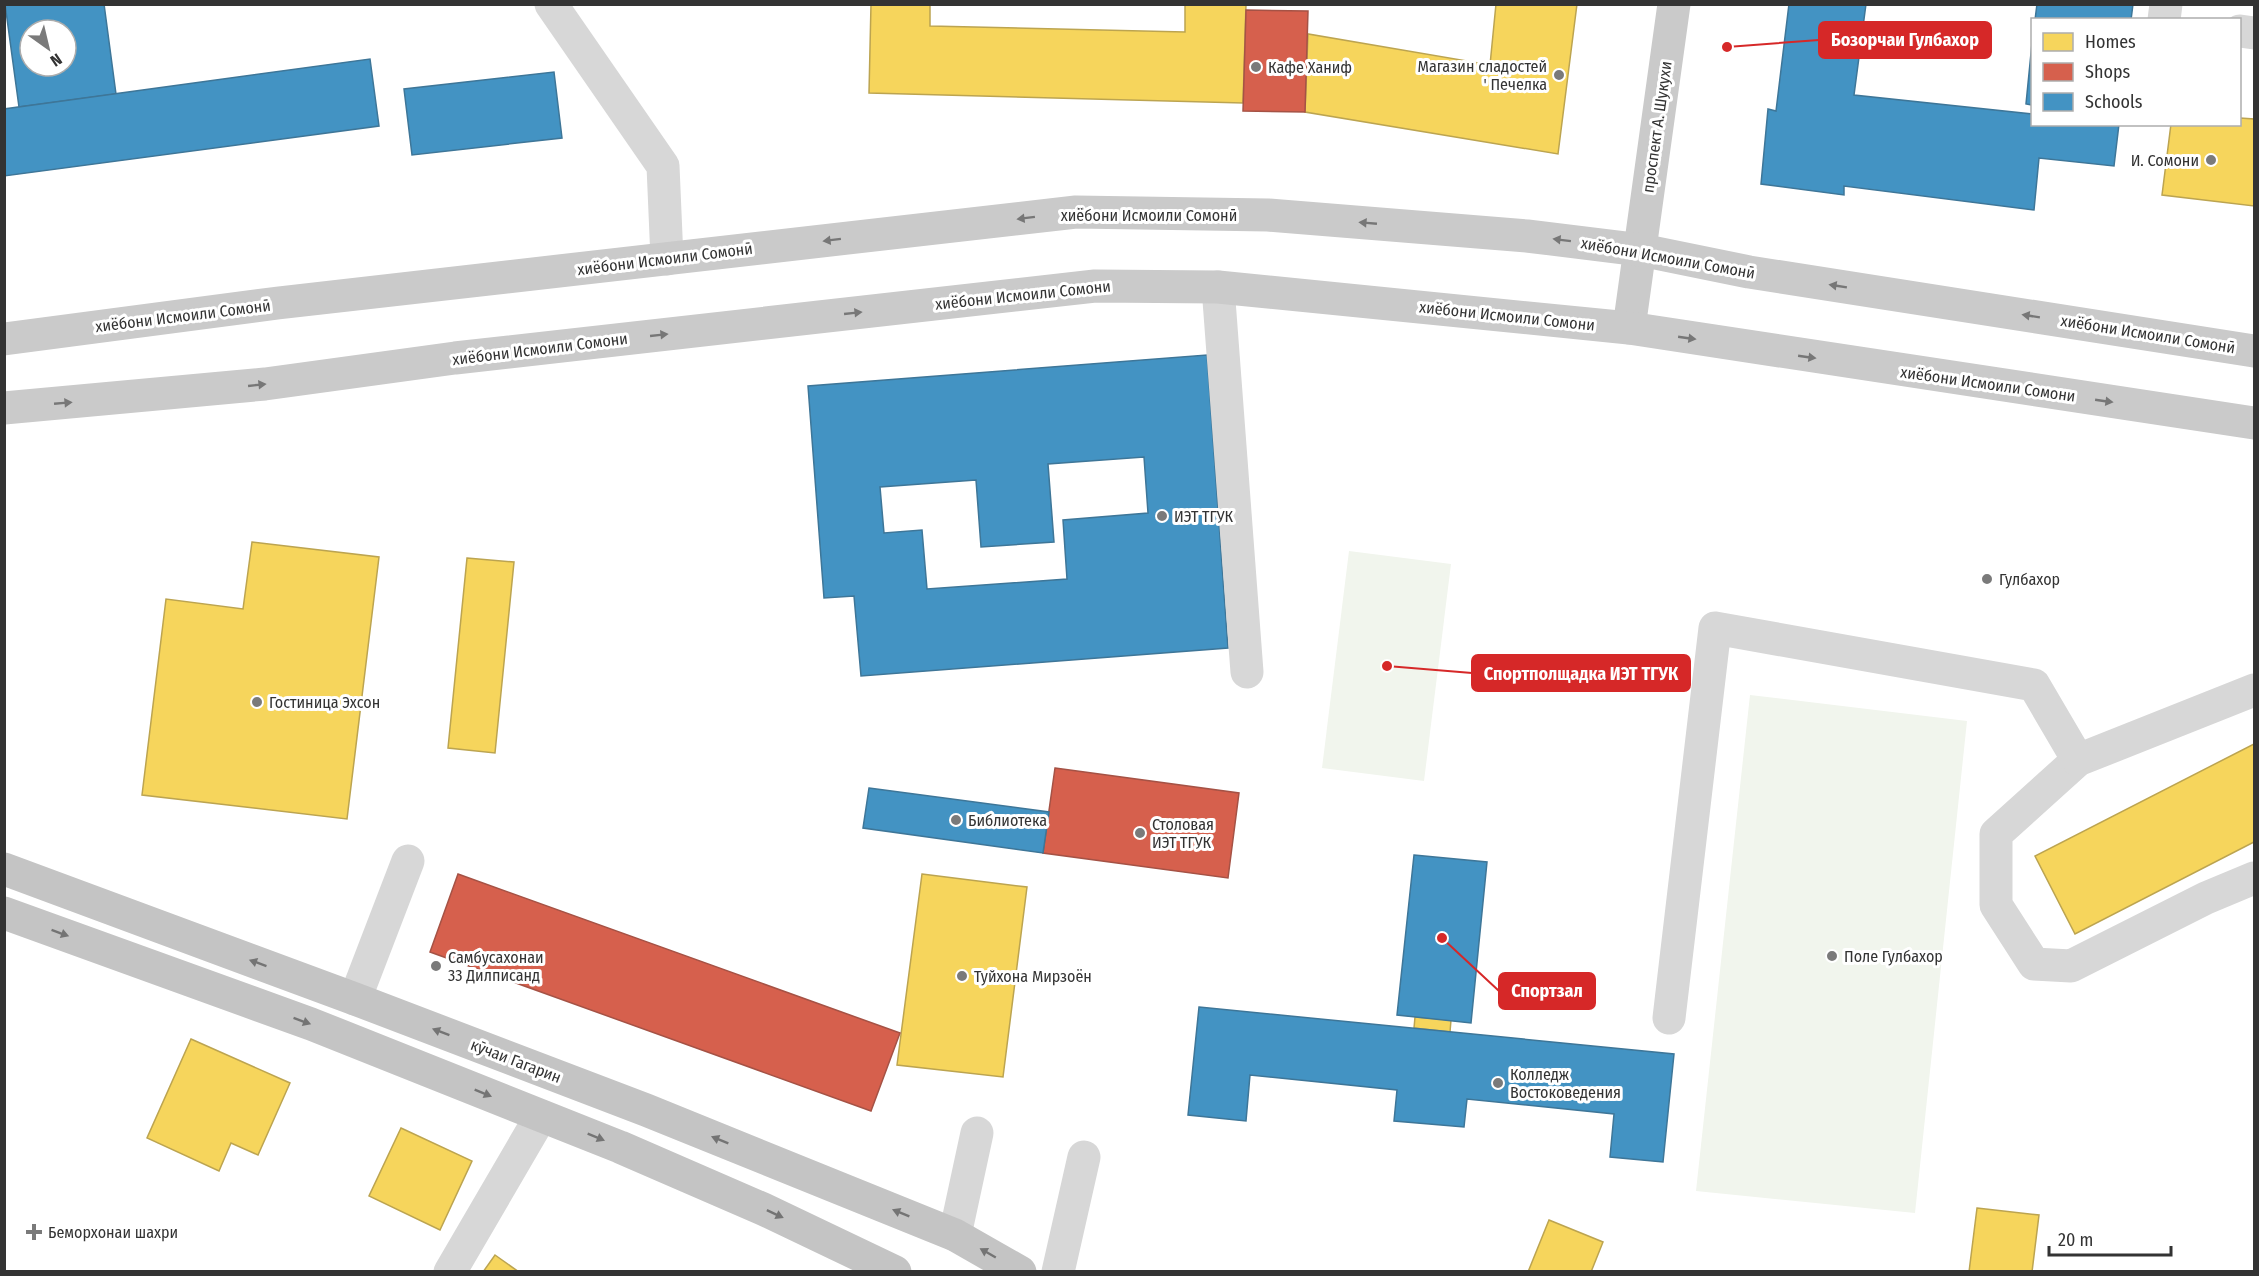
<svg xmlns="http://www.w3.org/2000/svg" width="2259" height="1276" viewBox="0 0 2259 1276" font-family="'Fira Sans Condensed',sans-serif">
<rect width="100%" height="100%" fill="#fff"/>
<!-- green -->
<g fill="#f1f5ed">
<polygon points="1349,551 1451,564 1424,781 1322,768"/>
<polygon points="1750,695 1967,721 1915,1213 1696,1191"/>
</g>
<!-- homes -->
<g fill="#f6d55c" stroke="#bca450" stroke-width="1.5">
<polygon points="871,4 930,4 930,26 1185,32 1185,4 1246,4 1243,103 869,93"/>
<polygon points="1496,4 1577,4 1558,154 1305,112 1308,34 1490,65"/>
<polygon points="2240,118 2254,119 2254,206 2162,195 2171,124 2240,124"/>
<polygon points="252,542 379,557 347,819 142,795 166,599 243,609"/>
<polygon points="467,558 514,562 495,753 448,748"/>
<polygon points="2254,744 2254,842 2075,934 2035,856"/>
<polygon points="922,874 1027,887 1003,1077 897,1065"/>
<polygon points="1415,1017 1451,1020 1450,1032 1414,1028"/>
<polygon points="191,1039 290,1083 258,1155 231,1143 219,1171 147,1138"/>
<polygon points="401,1128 472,1161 440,1230 369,1196"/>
<polygon points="1977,1208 2039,1215 2032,1272 1969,1272"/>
<polygon points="1549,1220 1603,1242 1591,1272 1528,1272"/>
<polygon points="495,1255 519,1272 483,1272"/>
</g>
<!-- shops -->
<g fill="#d6604d" stroke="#a55245" stroke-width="1.5">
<polygon points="1246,10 1308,11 1305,112 1243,111"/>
<polygon points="1055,768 1239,793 1228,878 1043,853"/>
<polygon points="458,874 900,1033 871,1111 430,952"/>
</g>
<!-- schools -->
<g fill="#4393c3" stroke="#3e7698" stroke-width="1.5" fill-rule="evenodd">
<path d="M 5,4 L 104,4 L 116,94 L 19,107 ZM 30,30 L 66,30 L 66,66 L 30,66 Z"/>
<polygon points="1789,4 1866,4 1854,95 2032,114 2032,124 2119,124 2114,166 2039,158 2034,210 1844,186 1844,195 1761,184 1768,109 1776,111"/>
<polygon points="2037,4 2133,4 2131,20 2035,20"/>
<polygon points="2032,43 2032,105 2026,104"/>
<polygon points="370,59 379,126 4,176 4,109"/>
<polygon points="554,72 562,138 412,155 404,89"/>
<path d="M 1207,355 L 1228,648 L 861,676 L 854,596 L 824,598 L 808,386 ZM 1144,457 L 1148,513 L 1063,520 L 1067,579 L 927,589 L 922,530 L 884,533 L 880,487 L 976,480 L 981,547 L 1054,542 L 1048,464 Z"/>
<polygon points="869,788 1049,812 1043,853 863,828"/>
<polygon points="1414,855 1487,862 1471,1023 1397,1015"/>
<polygon points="1199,1007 1674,1054 1663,1162 1610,1157 1614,1114 1467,1099 1464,1127 1394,1121 1397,1090 1250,1075 1246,1121 1188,1115"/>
</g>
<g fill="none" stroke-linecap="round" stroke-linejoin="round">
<!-- minor -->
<g stroke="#d7d7d7" stroke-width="33">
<polyline points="551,4 663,166 667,259"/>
<polyline points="2164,20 2166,4"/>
<polyline points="2240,31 2254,33"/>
<polyline points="1218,287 1247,672"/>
<polyline points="2254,690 2078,760 1996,834 1996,905 2034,964 2071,966 2206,898 2254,878"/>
<polyline points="355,999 408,861"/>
<polyline points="1669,1018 1715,628 2034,685 2078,760"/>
<polyline points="955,1235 977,1133"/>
<polyline points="450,1272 541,1116"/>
<polyline points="1058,1272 1084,1157"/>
</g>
<!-- major -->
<g stroke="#cacaca" stroke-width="33">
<polyline points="1629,328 1674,4"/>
<polyline points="4,339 278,303 1076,212 1268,215 1527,236 1641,250 1749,272 2254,351"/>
<polyline points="4,408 265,384 455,358 1095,286 1218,287 1629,328 2254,423"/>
</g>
<!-- highway -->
<g stroke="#c4c4c4" stroke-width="33">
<polyline points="4,869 355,999 646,1110 955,1235 1020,1272"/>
<polyline points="4,913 311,1024 620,1147 763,1209 895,1272"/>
</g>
</g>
<!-- one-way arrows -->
<defs><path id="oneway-solid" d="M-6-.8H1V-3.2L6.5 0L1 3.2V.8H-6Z" transform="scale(1.5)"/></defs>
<g fill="#777">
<use href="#oneway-solid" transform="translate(1026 218) rotate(173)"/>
<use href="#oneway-solid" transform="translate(1368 223) rotate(-175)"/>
<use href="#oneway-solid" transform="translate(832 240) rotate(173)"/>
<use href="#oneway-solid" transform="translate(1562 240) rotate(-173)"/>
<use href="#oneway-solid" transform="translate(1838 286) rotate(-171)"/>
<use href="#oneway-solid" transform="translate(853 313) rotate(-6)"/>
<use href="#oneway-solid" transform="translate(2031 316) rotate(-171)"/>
<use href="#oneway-solid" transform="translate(659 335) rotate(-6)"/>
<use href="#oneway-solid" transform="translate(1687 338) rotate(8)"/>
<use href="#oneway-solid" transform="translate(1807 357) rotate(8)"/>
<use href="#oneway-solid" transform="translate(257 385) rotate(-6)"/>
<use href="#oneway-solid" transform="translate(2104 401) rotate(8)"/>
<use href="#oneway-solid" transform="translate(63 403) rotate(-5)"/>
</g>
<g fill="#747474">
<use href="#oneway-solid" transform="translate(60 933) rotate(20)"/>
<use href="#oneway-solid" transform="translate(258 963) rotate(-160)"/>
<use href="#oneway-solid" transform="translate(302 1021) rotate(20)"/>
<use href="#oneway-solid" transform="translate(441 1032) rotate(-159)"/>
<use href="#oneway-solid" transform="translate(483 1093) rotate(22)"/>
<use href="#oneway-solid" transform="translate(596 1137) rotate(22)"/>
<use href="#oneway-solid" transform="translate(720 1140) rotate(-158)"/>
<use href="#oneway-solid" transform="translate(901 1213) rotate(-158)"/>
<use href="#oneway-solid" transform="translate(775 1214) rotate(25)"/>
<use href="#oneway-solid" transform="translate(988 1253) rotate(-150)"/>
</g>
<!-- markers -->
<g fill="#7a7a7a" stroke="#fff" stroke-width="2">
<circle cx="1256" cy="67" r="6"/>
<circle cx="1559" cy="75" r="6"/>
<circle cx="2211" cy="160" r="6"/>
<circle cx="1162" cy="516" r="6"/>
<circle cx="1987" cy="579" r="6"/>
<circle cx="257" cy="702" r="6"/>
<circle cx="956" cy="820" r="6"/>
<circle cx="1140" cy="833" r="6"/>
<circle cx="1832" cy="956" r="6"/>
<circle cx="436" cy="966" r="6"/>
<circle cx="962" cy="976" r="6"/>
<circle cx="1498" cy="1083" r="6"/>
<path d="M31 1223h6v6h6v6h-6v6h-6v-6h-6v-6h6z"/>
</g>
<g text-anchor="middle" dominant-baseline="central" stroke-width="6" stroke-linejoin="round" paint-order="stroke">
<!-- poi labels -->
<g font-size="16" fill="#333" stroke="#fff" text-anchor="start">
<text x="1547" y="66" text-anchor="end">Магазин сладостей<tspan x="1547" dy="18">' Печелка</tspan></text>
<text x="1268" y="67">Кафе Ханиф</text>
<text x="2199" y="160" text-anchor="end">И. Сомони</text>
<text x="1174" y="516">ИЭТ ТГУК</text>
<text x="1999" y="579">Гулбахор</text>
<text x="269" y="702">Гостиница Эхсон</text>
<text x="968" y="820">Библиотека</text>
<text x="1152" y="824">Столовая<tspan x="1152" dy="18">ИЭТ ТГУК</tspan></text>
<text x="1844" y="956">Поле Гулбахор</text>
<text x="448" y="957">Самбусахонаи<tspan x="448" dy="18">33 Дилписанд</tspan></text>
<text x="974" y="976">Туйхона Мирзоён</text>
<text x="1510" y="1074">Колледж<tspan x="1510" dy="18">Востоковедения</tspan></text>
<text x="48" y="1232">Беморхонаи шахри</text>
</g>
<!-- street labels -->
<g font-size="16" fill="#333" stroke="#fff">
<text transform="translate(1657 127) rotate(-82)">проспект А. Шукухи</text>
<text x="1149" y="215">хиёбони Исмоили Сомонӣ</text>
<text transform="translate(1668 258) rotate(10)">хиёбони Исмоили Сомонӣ</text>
<text transform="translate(665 259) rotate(-7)">хиёбони Исмоили Сомонӣ</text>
<text transform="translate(1023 295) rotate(-6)">хиёбони Исмоили Сомони</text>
<text transform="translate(183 316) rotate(-7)">хиёбони Исмоили Сомонӣ</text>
<text transform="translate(1507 316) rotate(6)">хиёбони Исмоили Сомони</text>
<text transform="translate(2148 334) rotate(9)">хиёбони Исмоили Сомонӣ</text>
<text transform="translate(540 349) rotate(-7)">хиёбони Исмоили Сомони</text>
<text transform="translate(1988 384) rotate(8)">хиёбони Исмоили Сомони</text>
<text transform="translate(516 1061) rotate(21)">кӯчаи Гагарин</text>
</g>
</g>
<!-- callouts -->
<path fill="none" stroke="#d62828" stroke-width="2" d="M1727 47L1819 40M1387 666L1472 673M1442 938L1499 991"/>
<g fill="#d62828" stroke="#fff" stroke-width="2">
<circle cx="1727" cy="47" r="6"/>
<circle cx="1387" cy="666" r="6"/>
<circle cx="1442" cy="938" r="6"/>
</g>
<g fill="#d62828" stroke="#d62828" stroke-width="2">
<rect x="1819" y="22" width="172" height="36" rx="6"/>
<rect x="1472" y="655" width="218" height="36" rx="6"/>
<rect x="1499" y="973" width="96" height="36" rx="6"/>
</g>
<g font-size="18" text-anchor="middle" font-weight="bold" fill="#fff">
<text x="1905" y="46">Бозорчаи Гулбахор</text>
<text x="1581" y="680">Спортполщадка ИЭТ ТГУК</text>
<text x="1547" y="997">Спортзал</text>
</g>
<!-- border -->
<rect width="2259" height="1276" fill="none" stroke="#333333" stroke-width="12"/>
<!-- legend -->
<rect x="2031" y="18" width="210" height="108" fill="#ffffff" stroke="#adadad" stroke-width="1.5"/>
<rect x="2043" y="33" width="30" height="18" fill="#f6d55c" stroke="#adadad" stroke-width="1.5"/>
<text x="2085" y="48" font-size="18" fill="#333333">Homes</text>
<rect x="2043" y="63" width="30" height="18" fill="#d6604d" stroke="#adadad" stroke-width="1.5"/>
<text x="2085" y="78" font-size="18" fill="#333333">Shops</text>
<rect x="2043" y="93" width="30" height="18" fill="#4393c3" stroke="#adadad" stroke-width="1.5"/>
<text x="2085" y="108" font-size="18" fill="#333333">Schools</text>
<!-- north arrow -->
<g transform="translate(48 48) rotate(146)"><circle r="28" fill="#ffffff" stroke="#adadad" stroke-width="1.5"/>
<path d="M0-4.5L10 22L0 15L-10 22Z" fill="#7a7a7a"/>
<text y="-9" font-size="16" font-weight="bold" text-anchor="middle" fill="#333333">N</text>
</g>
<!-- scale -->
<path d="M2049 1246v9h122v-9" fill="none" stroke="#333333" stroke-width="3"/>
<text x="2058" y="1246" font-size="18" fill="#333333" stroke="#ffffff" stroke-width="4.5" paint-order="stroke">20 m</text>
</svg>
